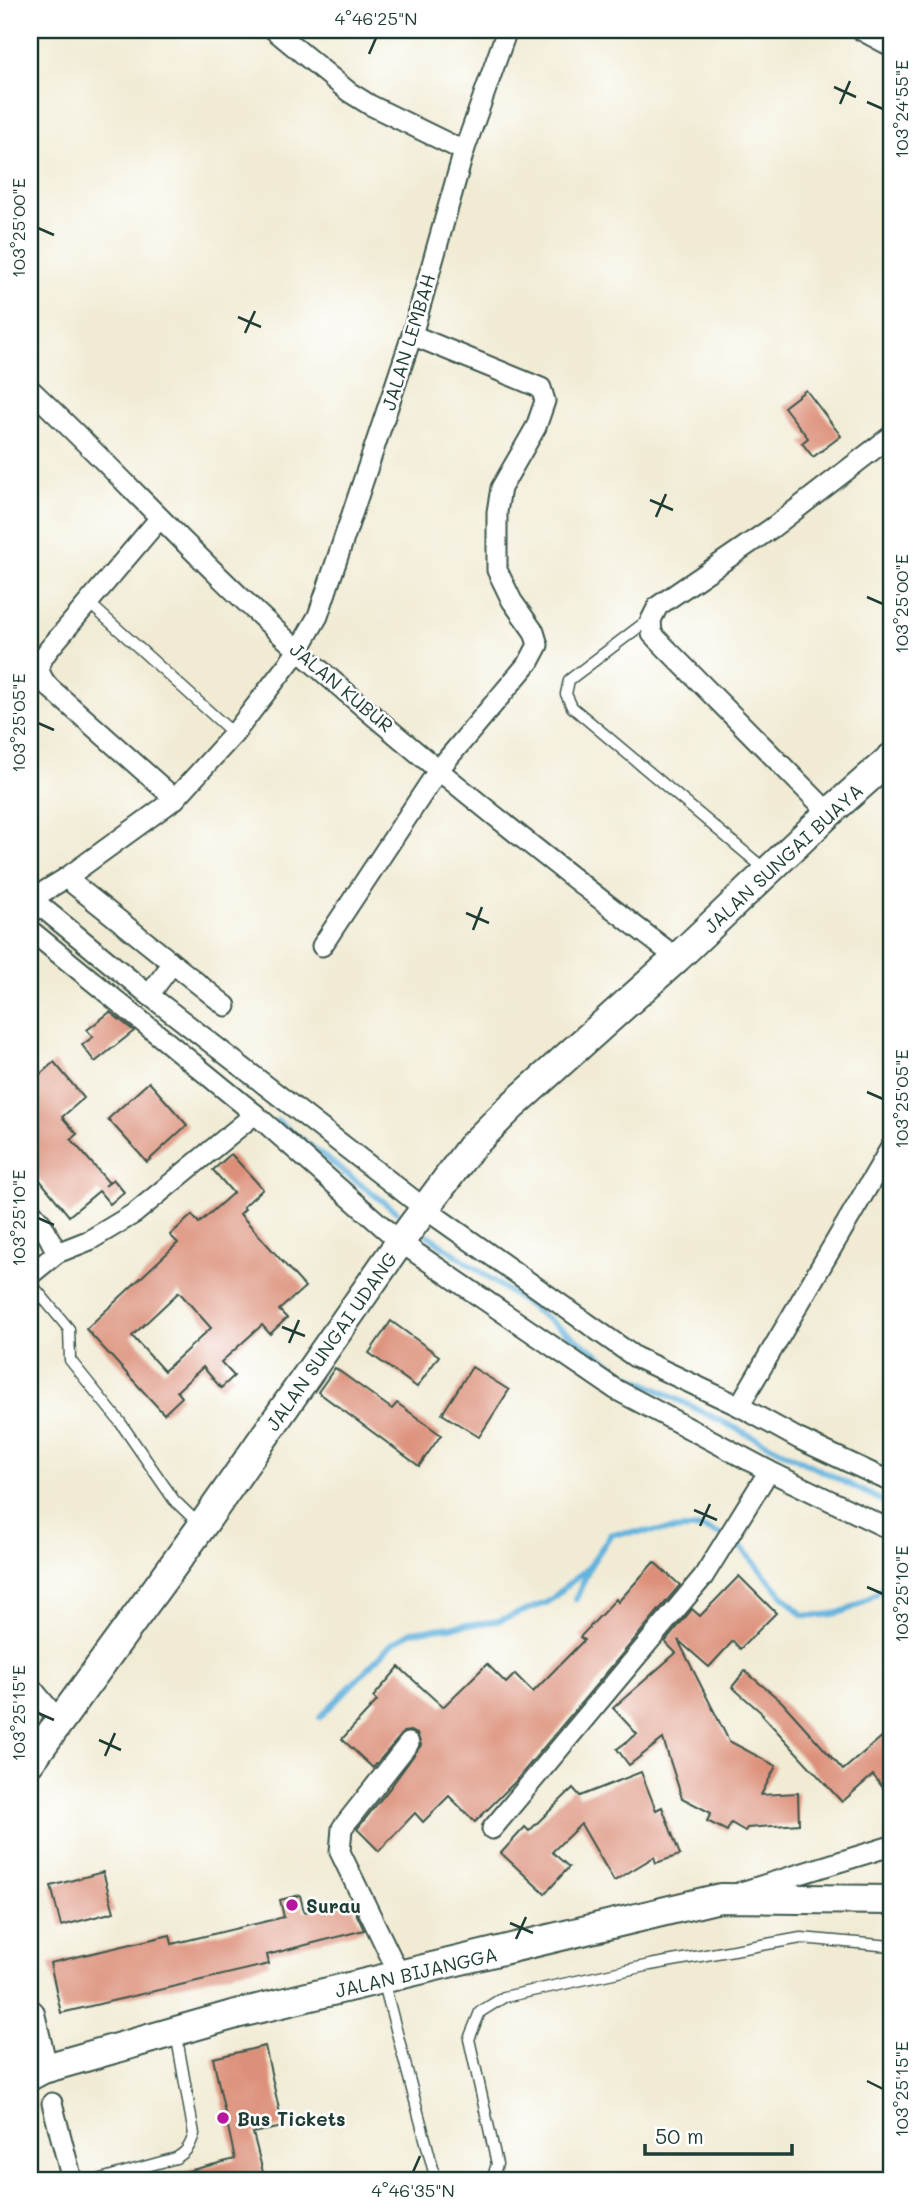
<svg xmlns="http://www.w3.org/2000/svg" width="921" height="2210" viewBox="0 0 921 2210" font-family="Mali,sans-serif">
<rect width="100%" height="100%" fill="#fff"/>
<filter id="ink" filterUnits="userSpaceOnUse"><feTurbulence type="fractalNoise" baseFrequency=".0143" numOctaves="2"/><feDisplacementMap in="SourceGraphic" scale="14" xChannelSelector="R" yChannelSelector="G"/><feConvolveMatrix kernelMatrix="1 2 1 2 8 2 1 2 1" color-interpolation-filters="sRGB"/></filter>
<filter id="wash" filterUnits="userSpaceOnUse"><feTurbulence type="fractalNoise" baseFrequency=".00686" numOctaves="4" result="noise"/><feDisplacementMap in="SourceGraphic" scale="28" xChannelSelector="R" yChannelSelector="G"/><feGaussianBlur stdDeviation="1.57" result="paint"/><feColorMatrix in="noise" values="0 0 0 0 0 0 0 0 0 0 0 0 0 0 0 0 0 1.4 0 .05"/><feComposite in="paint" operator="in"/></filter>
<g filter="url(#wash)">
<rect width="100%" height="100%" fill="#f1ebd4"/>
<g fill="none" stroke-linecap="round" stroke-linejoin="round">
<!-- stream -->
<g stroke="#62b2dd" stroke-width="6">
<polyline points="277,1121 397,1212"/>
<polyline points="428,1235 624,1373 891,1505"/>
<path d="M 740,1546 C 761,1569 779,1595 803,1615 C 813,1615 823,1616 832,1614 C 849,1612 883,1592 891,1579"/>
<polyline points="576,1599 590,1566 611,1534 702,1528 722,1535"/>
<polyline points="320,1717 393,1643 411,1632 498,1621 548,1602 590,1566"/>
</g>
</g>
<g id="blocks">
<!-- building -->
<g fill="#dc9079" fill-rule="evenodd">
<polygon points="806,390 841,436 813,457 802,443 808,438 784,407"/>
<polygon points="110,1012 134,1031 95,1062 82,1045 93,1037 87,1030"/>
<polygon points="54,1062 84,1098 62,1117 77,1134 71,1139 109,1183 105,1186 113,1179 124,1192 110,1204 99,1191 69,1216 30,1168 30,1083"/>
<polygon points="149,1082 187,1125 147,1162 108,1119"/>
<path d="M 231,1154 L 263,1189 L 243,1207 L 245,1209 L 240,1214 L 305,1287 L 279,1310 L 287,1318 L 270,1334 L 262,1325 L 221,1362 L 234,1376 L 221,1388 L 203,1367 L 177,1391 L 182,1397 L 164,1414 L 86,1329 L 178,1243 L 170,1235 L 192,1215 L 199,1223 L 233,1193 L 213,1170 ZM 179,1292 L 211,1328 L 164,1371 L 132,1336 Z"/>
<polygon points="391,1321 439,1356 417,1387 369,1353"/>
<polygon points="472,1367 509,1390 479,1437 442,1414"/>
<polygon points="335,1368 392,1409 397,1403 441,1435 419,1466 318,1392"/>
<polygon points="654,1562 680,1585 514,1783 475,1822 449,1796 423,1822 415,1813 379,1851 357,1829 390,1788 421,1745 417,1734 411,1731 404,1732 373,1768 342,1739 377,1701 373,1697 399,1667 443,1707 487,1664 506,1683 515,1674 533,1692 584,1640 580,1637 616,1599 618,1602"/>
<polygon points="739,1576 776,1613 740,1649 733,1641 709,1667 678,1640 729,1741 776,1766 761,1795 798,1793 799,1824 747,1828 745,1831 731,1823 727,1831 707,1821 711,1813 682,1798 663,1739 629,1765 617,1749 637,1734 613,1708 676,1653 665,1642 692,1609 700,1616"/>
<polygon points="745,1671 782,1702 843,1770 891,1729 891,1798 873,1775 842,1802 762,1715 763,1714 732,1687"/>
<polygon points="641,1772 656,1810 662,1807 680,1855 656,1863 654,1857 614,1881 581,1824 552,1852 569,1867 545,1894 501,1853 525,1827 529,1831 573,1788 580,1796"/>
<polygon points="103,1872 114,1912 61,1926 51,1886"/>
<polygon points="300,1895 304,1912 350,1900 364,1930 267,1955 269,1964 61,2013 50,1963 170,1935 172,1944 284,1917 280,1900"/>
<polygon points="265,2046 283,2127 253,2133 265,2180 173,2180 172,2175 235,2159 213,2058"/>
</g>
</g>
</g>
<g filter="url(#ink)">
<use href="#blocks" fill-opacity="0" stroke="#3e574c" stroke-width="2"/>
<g fill="none" stroke-linecap="round" stroke-linejoin="round">
<defs>
<g id="lane">
<polyline points="88,602 234,734"/>
<polyline points="652,617 569,680 566,694 572,707 767,871"/>
<polyline points="30,1276 34,1287 69,1329 70,1360 120,1422 174,1500 201,1526"/>
<polyline points="383,1980 436,2180"/>
<path d="M 97,2180 L 176,2158 C 187,2152 190,2146 194,2134 L 176,2033"/>
<polyline points="492,2180 497,2164 469,2039 480,2012 504,1997 650,1965 801,1938 891,1946"/>
</g>
<g id="street">
<polyline points="274,30 349,92 370,105 464,151"/>
<polyline points="861,30 891,46"/>
<path d="M 30,389 C 121,475 205,568 299,651 C 420,759 548,860 677,958"/>
<path d="M 160,518 L 49,649 C 37,665 36,672 49,687 L 175,799"/>
<polyline points="829,813 652,634 651,620 658,606 772,528 891,436"/>
<polyline points="66,878 226,1006"/>
<polyline points="32,899 149,995 424,1208 635,1357 739,1406 799,1439 891,1482"/>
<polyline points="30,900 66,878 175,799 234,734 298,651 318,616 412,335 464,151 507,30"/>
<polyline points="30,930 255,1114 400,1242 615,1389 769,1471 891,1530"/>
<polyline points="322,946 439,769 529,662 538,645 534,632 512,601 497,570 497,512 501,488 536,427 545,401 541,388 412,335"/>
<polyline points="149,995 172,964"/>
<polyline points="30,1210 42,1224 57,1253"/>
<polyline points="30,1275 57,1253 90,1240 135,1213 255,1114"/>
<polyline points="739,1406 891,1147"/>
<polyline points="30,1686 59,1721"/>
<polyline points="492,1829 703,1577 769,1471"/>
<polyline points="741,1892 891,1846"/>
<polyline points="400,1976 340,1852 342,1828 409,1743"/>
<polyline points="52,2103 72,2180"/>
</g>
<g id="secondary">
<polyline points="30,1762 202,1526 400,1242 470,1148 512,1106 677,958 829,813 891,758"/>
<polyline points="30,2014 43,2069"/>
<polyline points="30,2076 43,2069 236,2014 720,1898 891,1900"/>
</g>
</defs>
<!-- lane casing -->
<use href="#lane" stroke="#3e574c" stroke-width="13"/>
<!-- street casing -->
<use href="#street" stroke="#3e574c" stroke-width="23"/>
<!-- secondary casing -->
<use href="#secondary" stroke="#3e574c" stroke-width="32"/>
<!-- lane -->
<use href="#lane" stroke="#fff" stroke-width="10"/>
<!-- street -->
<use href="#street" stroke="#fff" stroke-width="19"/>
<!-- secondary -->
<use href="#secondary" stroke="#fff" stroke-width="28"/>
</g>
</g>
<!-- ticks -->
<path fill="none" stroke="#1f3d34" stroke-width="2.5" d="M 369,54 L 376,38M 834,87 L 856,97M 867,102 L 883,109M 840,104 L 850,81M 38,228 L 54,235M 238,317 L 261,327M 245,333 L 255,311M 650,500 L 673,510M 656,517 L 666,494M 867,597 L 883,604M 38,723 L 54,730M 466,913 L 489,923M 473,930 L 482,907M 867,1092 L 883,1099M 38,1218 L 54,1225M 282,1327 L 305,1336M 289,1343 L 299,1320M 694,1510 L 717,1520M 700,1526 L 710,1504M 867,1587 L 883,1594M 38,1713 L 54,1720M 99,1740 L 121,1750M 105,1756 L 115,1733M 510,1923 L 533,1933M 516,1939 L 526,1917M 867,2081 L 883,2089M 413,2172 L 420,2156"/>
<!-- markers -->
<g fill="#b5179e" stroke="#fff" stroke-width="2.5">
<circle cx="292" cy="1905" r="7"/>
<circle cx="223" cy="2118" r="7"/>
</g>
<g text-anchor="middle" dominant-baseline="central" stroke-width="5" stroke-linejoin="round" paint-order="stroke">
<!-- street labels -->
<g font-size="19" fill="#1f3d34" stroke="#fff">
<text transform="translate(408 342) rotate(-73)">JALAN LEMBAH</text>
<text transform="translate(342 687) rotate(40)">JALAN KUBUR</text>
<text transform="translate(783 858) rotate(-43)">JALAN SUNGAI BUAYA</text>
<text transform="translate(331 1341) rotate(-55)">JALAN SUNGAI UDANG</text>
<text transform="translate(416 1972) rotate(-13)">JALAN BIJANGGA</text>
</g>
<!-- poi labels -->
<g font-size="19" font-weight="bold" fill="#1f3d34" stroke="#fff" text-anchor="start">
<text x="306" y="1905">Surau</text>
<text x="237" y="2118">Bus Tickets</text>
</g>
</g>
<!-- margin -->
<rect width="921" height="2210" fill="none" stroke="#fff" stroke-width="77"/>
<!-- scale -->
<path d="M645 2144v10h147v-10" fill="none" stroke="#1f3d34" stroke-width="3.5"/>
<text x="655" y="2144" font-size="21" fill="#1f3d34" stroke="#ffffff" stroke-width="5" paint-order="stroke">50 m</text>
<rect x="38" y="38" width="845" height="2134" fill="none" stroke="#1f3d34" stroke-width="2.5"/>
<g font-size="18" text-anchor="middle" fill="#1f3d34">
<text x="376" y="25">4°46'25"N</text>
<text transform="translate(902 109) rotate(-90)" y="6">103°24'55"E</text>
<text transform="translate(19 228) rotate(-90)" y="6">103°25'00"E</text>
<text transform="translate(902 604) rotate(-90)" y="6">103°25'00"E</text>
<text transform="translate(19 723) rotate(-90)" y="6">103°25'05"E</text>
<text transform="translate(902 1099) rotate(-90)" y="6">103°25'05"E</text>
<text transform="translate(19 1218) rotate(-90)" y="6">103°25'10"E</text>
<text transform="translate(902 1594) rotate(-90)" y="6">103°25'10"E</text>
<text transform="translate(19 1713) rotate(-90)" y="6">103°25'15"E</text>
<text transform="translate(902 2089) rotate(-90)" y="6">103°25'15"E</text>
<text x="413" y="2197">4°46'35"N</text>
</g>
</svg>
